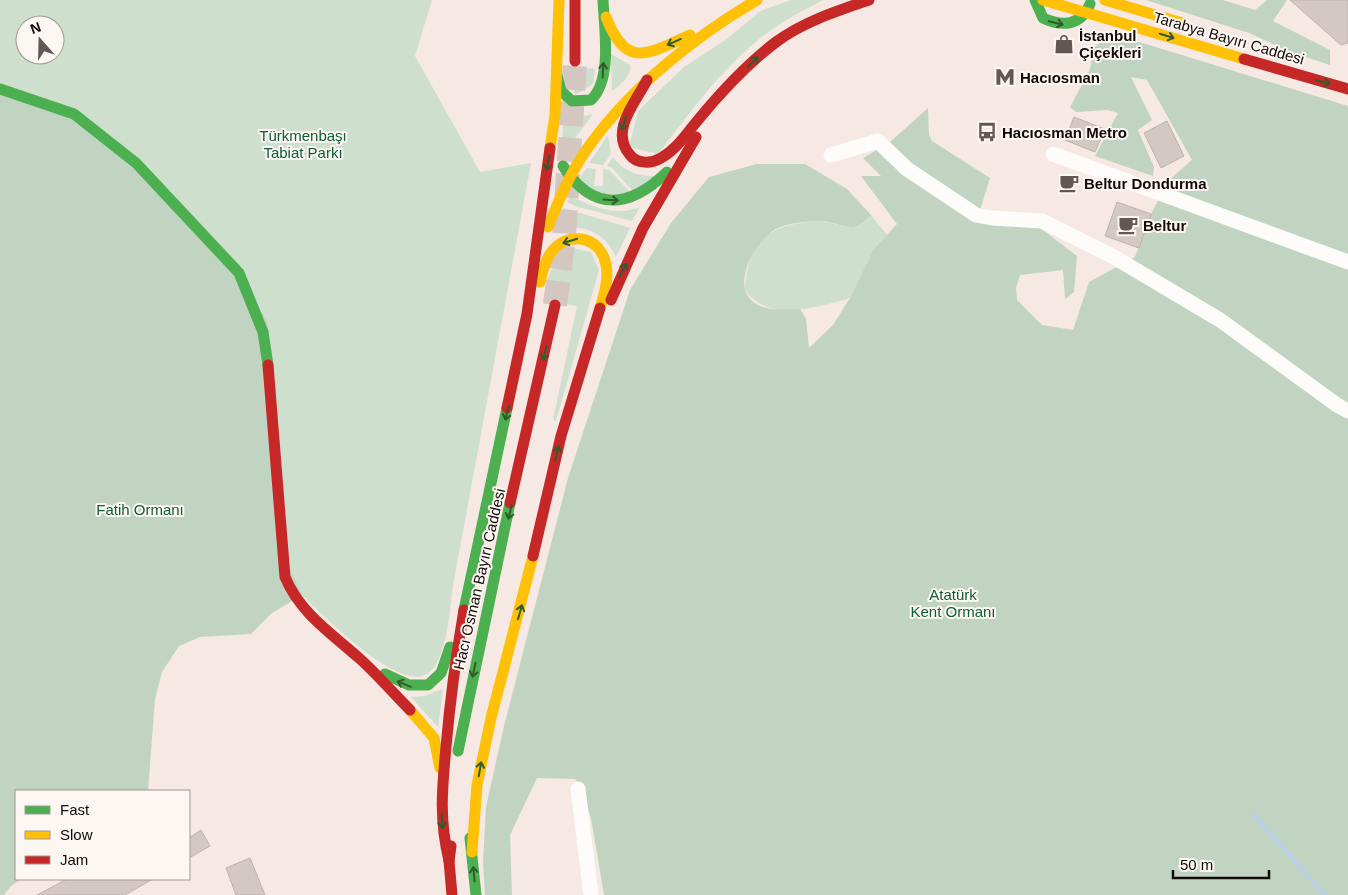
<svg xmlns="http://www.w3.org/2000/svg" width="1348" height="895" viewBox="0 0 1348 895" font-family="Arial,sans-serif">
<rect width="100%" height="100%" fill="#f6e8e2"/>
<!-- green -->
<g fill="#cfdfce" fill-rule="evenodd">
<path d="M 0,0 L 432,0 L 415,56 L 480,172 L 531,163 L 454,580 C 450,603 448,656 430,672 C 402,697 322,614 302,595 L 0,83 ZM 25,25 L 55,25 L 55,55 L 25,55 Z"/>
<path d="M 791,0 L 823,0 C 800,12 777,24 757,41 C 718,73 688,115 658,154 L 629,147 L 638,111 L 684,67 L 727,39 L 760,11 Z"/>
<path d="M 611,54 L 630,65 C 631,77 621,84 612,91 Z"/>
<polygon points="564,66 595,69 593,84 575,95"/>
<polygon points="564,113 584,116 593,114 565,152 562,142"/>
<polygon points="608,135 611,154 603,165 589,163"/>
<path d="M 613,157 C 623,171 637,176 654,176 L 633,191 L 611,167 L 607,166 Z"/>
<path d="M 587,168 L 596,169 L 594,186 L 603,186 L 603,169 L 609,170 L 630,192 C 613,197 587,196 580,177 Z"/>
<path d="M 570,196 C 595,207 613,217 640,207 L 632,221 L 575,206 L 567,202 Z"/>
<path d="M 564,208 L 630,228 L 616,257 C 605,232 580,220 555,233 Z"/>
<path d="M 871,215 L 887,235 L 873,250 L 850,298 C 818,307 767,323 745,290 C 748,253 756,232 795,224 C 803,223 814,220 822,221 C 844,225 854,235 871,215 Z"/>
<path d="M 572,248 L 591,252 L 599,270 L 556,421 L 553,420 L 577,306 L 543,302 C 548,273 549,267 572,248 Z"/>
<polygon points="443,689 438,727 411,697 424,696"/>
</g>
<!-- forest -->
<g fill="#c1d4c2">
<polygon points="1146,0 1223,0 1255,10 1267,0 1287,0 1273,21 1330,50 1330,65 1288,51 1249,33"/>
<path d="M 1109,35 L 1146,44 L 1348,106 L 1348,895 L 604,895 L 591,818 L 576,779 L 537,778 L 510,835 L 512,895 L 485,895 L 483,862 L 486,807 L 504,726 L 568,478 L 630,290 L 671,223 L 709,177 L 757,164 L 805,164 L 847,189 L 871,215 C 851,238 842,221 819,221 C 807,221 789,223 778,228 C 757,237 731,283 752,301 C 765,312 784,309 800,309 L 806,319 L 809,348 L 833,325 L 850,298 L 873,250 L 897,224 L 861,176 L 881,176 L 863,158 L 889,143 L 928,108 L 929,135 L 932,141 L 990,178 L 978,217 L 1035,224 L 1077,256 L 1074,292 L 1065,299 L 1063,270 L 1020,275 L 1016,288 L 1017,300 L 1042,325 L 1073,330 L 1089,282 L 1135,257 L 1151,214 L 1169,180 L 1192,160 L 1147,80 L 1131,77 L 1152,120 L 1138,130 L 1154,167 L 1153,176 L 1095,156 L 1118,113 L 1108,110 L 1076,112 L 1070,107 L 1089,72 L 1095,47 Z"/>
<polygon points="0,83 78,110 244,286 267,320 280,546 302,595 272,613 251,634 200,637 179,646 162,672 155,699 148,791 16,791 16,879 21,879 11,886 4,895 0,895"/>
</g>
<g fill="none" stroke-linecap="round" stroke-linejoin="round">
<!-- stream -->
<polyline stroke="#b9d0e6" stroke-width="4" points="1253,814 1325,895"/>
</g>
<!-- building -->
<g fill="#d4c8c3" stroke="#beb3ae">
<polygon points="1290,0 1348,0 1348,43 1341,45"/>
<polygon points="1074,117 1105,129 1095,152 1065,140"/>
<polygon points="1167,121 1184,156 1161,168 1144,133"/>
<polygon points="1117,202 1151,214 1139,248 1105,236"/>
<polygon points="201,830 210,846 189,858 189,838"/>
<polygon points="250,858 265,895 236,895 226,868"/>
<polygon points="67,879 153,879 125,895 37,895"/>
</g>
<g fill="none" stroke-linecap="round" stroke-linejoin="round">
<!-- primary-tunnel -->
<polyline stroke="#d4c7c1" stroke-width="24" stroke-dasharray="24 12" stroke-linecap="butt" points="555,305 564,237 575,61"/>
<!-- street -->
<g stroke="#fefcfb" stroke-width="15">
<polyline points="1053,154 1348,262"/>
<polyline points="831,155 878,141 907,169 976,215 992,218 1042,221 1114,257 1220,320 1337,405 1348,411"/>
<polyline points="578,789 591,895"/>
</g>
<!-- fast -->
<g stroke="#4caf50" stroke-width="11">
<path d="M 1035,0 L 1043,18 C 1062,27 1081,26 1090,4"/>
<path d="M 557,76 L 561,91 L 572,101 L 591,100 C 613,79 604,28 603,0"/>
<polyline points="0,89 74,114 136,163 239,273 263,332 268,365"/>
<path d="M 563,166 C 593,213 630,208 667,172"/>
<polyline points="464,610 507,408"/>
<polyline points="385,674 409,685 428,685 441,673 450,647"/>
<polyline points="458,751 510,503"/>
<polyline points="470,838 476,895"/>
</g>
<!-- slow -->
<g stroke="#ffc107" stroke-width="11">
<polyline points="1043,0 1244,59"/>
<polyline points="1105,0 1182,23"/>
<path d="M 606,17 C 627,70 647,54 690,35"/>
<polyline points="550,148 555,115 559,0"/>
<path d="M 548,227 C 559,200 570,173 587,149 C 628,90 695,36 757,0"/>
<path d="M 540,282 C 543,271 545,259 553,250 C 572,229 602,239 606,265 C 609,279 604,295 600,308"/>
<polyline points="410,710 434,738 440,768"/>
<polyline points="472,852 477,785 491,718 533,556"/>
</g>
<!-- jam -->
<g stroke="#c62828" stroke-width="11">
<polyline points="575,0 575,61"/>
<polyline points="1244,59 1348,89"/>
<path d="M 647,80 C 636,102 609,131 630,155 C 637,164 651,164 661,158 C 677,149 686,134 698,120 C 721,92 747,64 776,42 C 803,22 837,11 869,0"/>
<polyline points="611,300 643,228 696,137"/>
<path d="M 268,365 L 285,577 C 300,613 331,633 359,658 C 377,674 393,693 410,710"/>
<polyline points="507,408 527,314 550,148"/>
<polyline points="510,503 555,305"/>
<polyline points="533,556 561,436 600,308"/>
<polyline points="451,846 449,861 452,895"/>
<path d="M 449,861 C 439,818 442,790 446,747 C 450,701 456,656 464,610"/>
</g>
</g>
<!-- one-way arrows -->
<defs><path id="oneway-shaft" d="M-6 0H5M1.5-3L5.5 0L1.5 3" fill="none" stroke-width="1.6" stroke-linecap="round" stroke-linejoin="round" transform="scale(1.25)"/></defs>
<g stroke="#305c2b">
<use href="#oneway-shaft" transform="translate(1056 23) rotate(13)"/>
<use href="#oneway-shaft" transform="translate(1167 36) rotate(17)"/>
<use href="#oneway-shaft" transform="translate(674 42) rotate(156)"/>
<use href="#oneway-shaft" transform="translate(753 62) rotate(-45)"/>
<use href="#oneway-shaft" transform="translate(603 70) rotate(-87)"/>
<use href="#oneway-shaft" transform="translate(1323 82) rotate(16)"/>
<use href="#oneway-shaft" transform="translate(624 123) rotate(109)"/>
<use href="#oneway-shaft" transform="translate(548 163) rotate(98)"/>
<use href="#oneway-shaft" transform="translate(611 200) rotate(4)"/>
<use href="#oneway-shaft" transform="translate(570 241) rotate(163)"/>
<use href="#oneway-shaft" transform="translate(623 270) rotate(-65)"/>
<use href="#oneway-shaft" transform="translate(545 353) rotate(102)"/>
<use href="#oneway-shaft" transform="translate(507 413) rotate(103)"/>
<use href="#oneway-shaft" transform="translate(557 453) rotate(-77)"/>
<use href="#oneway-shaft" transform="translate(510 512) rotate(103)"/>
<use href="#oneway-shaft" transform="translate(520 612) rotate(-74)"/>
<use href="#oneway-shaft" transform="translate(474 670) rotate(102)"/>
<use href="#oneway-shaft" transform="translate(404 684) rotate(-158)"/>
<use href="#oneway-shaft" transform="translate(480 769) rotate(-80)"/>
<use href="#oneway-shaft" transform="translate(442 821) rotate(88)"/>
<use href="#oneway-shaft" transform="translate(474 874) rotate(-95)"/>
</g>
<!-- icons -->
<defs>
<symbol id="shop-bare" viewBox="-9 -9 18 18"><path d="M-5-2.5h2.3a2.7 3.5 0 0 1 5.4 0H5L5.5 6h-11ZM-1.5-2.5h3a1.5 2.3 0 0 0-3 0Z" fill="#625753" stroke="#fdf7f4" stroke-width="2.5" paint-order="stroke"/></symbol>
<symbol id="metro-bare" viewBox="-9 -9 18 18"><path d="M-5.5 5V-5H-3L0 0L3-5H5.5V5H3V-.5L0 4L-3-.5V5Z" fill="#625753" stroke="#fdf7f4" stroke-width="2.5" paint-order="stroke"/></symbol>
<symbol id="bus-bare" viewBox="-9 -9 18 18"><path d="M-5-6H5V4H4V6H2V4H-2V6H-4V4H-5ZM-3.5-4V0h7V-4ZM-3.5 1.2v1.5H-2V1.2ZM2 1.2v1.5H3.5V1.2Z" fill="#625753" stroke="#fdf7f4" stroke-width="2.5" paint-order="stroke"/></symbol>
<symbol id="cafe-bare" viewBox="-9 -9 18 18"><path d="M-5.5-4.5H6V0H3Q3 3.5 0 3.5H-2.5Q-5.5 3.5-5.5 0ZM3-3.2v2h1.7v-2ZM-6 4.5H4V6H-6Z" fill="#625753" stroke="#fdf7f4" stroke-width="2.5" paint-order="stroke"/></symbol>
</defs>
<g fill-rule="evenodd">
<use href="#shop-bare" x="1050" y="30" width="28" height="28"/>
<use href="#metro-bare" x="991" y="63" width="28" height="28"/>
<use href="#bus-bare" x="973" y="118" width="28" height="28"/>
<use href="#cafe-bare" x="1055" y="169" width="28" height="28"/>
<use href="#cafe-bare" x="1114" y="211" width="28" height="28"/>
</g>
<g text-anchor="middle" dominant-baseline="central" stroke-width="4" stroke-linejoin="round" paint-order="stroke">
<!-- poi labels -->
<g font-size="15" font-weight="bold" fill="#130906" stroke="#fdf7f4" text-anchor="start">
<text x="1079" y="35">İstanbul<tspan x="1079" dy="17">Çiçekleri</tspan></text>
<text x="1020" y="77">Hacıosman</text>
<text x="1002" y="132">Hacıosman Metro</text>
<text x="1084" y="183">Beltur Dondurma</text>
<text x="1143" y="225">Beltur</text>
</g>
<!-- street labels -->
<g font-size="15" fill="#130906" stroke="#fdf7f4">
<text transform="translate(1229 38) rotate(16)">Tarabya Bayırı Caddesi</text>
<text transform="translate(479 579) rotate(-77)">Hacı Osman Bayırı Caddesi</text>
</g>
<!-- park labels -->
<g font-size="15" fill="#0c5d38" stroke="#fdf7f4">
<text x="303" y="135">Türkmenbaşı<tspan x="303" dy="17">Tabiat Parkı</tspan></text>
<text x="140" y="509">Fatih Ormanı</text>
<text x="953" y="594">Atatürk<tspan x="953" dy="17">Kent Ormanı</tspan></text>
</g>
</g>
<!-- legend -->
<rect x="15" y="790" width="175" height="90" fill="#fdf7f4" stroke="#9f9895"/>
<rect x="25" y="806" width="25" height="8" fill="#4caf50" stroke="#9f9895"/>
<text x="60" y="815" font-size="15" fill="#130906">Fast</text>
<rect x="25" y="831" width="25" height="8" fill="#ffc107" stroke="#9f9895"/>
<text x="60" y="840" font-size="15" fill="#130906">Slow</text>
<rect x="25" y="856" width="25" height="8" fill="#c62828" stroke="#9f9895"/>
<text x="60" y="865" font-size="15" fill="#130906">Jam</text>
<!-- north arrow -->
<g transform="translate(40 40) rotate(340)"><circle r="24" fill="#fdf7f4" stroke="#9f9895"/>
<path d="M0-4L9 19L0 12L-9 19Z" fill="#625753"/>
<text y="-8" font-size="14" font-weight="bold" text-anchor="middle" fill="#130906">N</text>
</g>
<!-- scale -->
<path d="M1173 870v8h96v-8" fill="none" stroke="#130906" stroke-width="2.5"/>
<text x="1180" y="870" font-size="15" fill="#130906" stroke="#fdf7f4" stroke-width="4" paint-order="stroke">50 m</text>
</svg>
